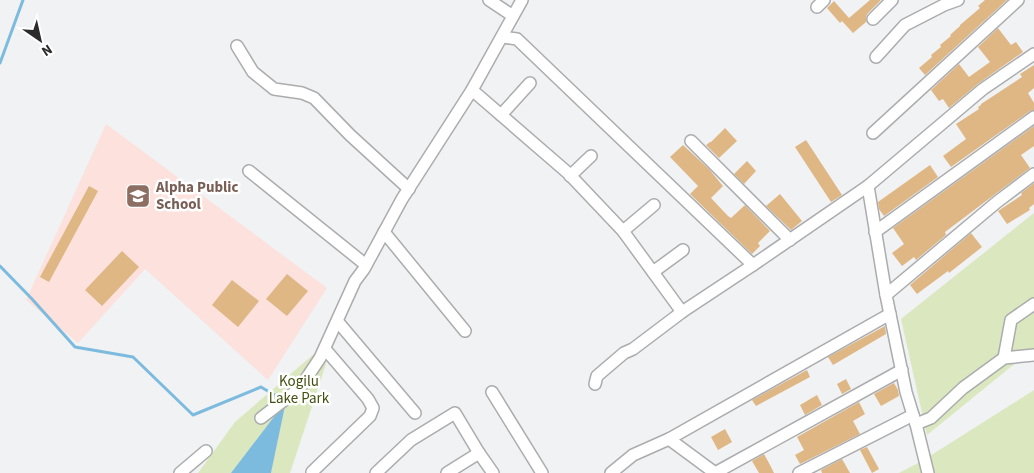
<svg xmlns="http://www.w3.org/2000/svg" width="1034" height="473" viewBox="0 0 1034 473" font-family="'Source Sans 3',sans-serif">
<rect width="100%" height="100%" fill="#f1f2f4"/>
<!-- education -->
<polygon fill="#fce1dd" points="106,124 327,288 268,380 145,269 78,343 26,300"/>
<!-- green -->
<g fill="#dae7bf">
<polygon points="1034,213 1034,348 927,435 901,319"/>
<polygon points="315,353 326,364 290,473 271,473 285,403 231,473 198,473 235,422"/>
<polygon points="1034,390 1034,473 899,473 922,461"/>
</g>
<!-- water -->
<polygon fill="#7dbbde" points="286,401 271,473 231,473"/>
<g fill="none" stroke-linecap="round" stroke-linejoin="round">
<!-- stream -->
<g stroke="#7dbbde" stroke-width="3">
<polyline points="0,63 23,0"/>
<polyline points="0,266 32,299 75,347 133,357 193,415 261,387 281,399"/>
</g>
</g>
<!-- building -->
<g fill="#dfb784">
<polygon points="870,0 881,0 867,14 866,18 866,22 853,33 842,21 840,23 827,8 834,1 849,18"/>
<polygon points="985,0 1007,0 925,75 919,68 932,57 931,55 941,47 940,45 951,36 950,35 960,26 960,25 980,8 978,6"/>
<polygon points="998,28 1011,45 1016,42 1023,52 979,83 949,108 943,99 939,101 931,90 959,64 969,77 990,62 978,47"/>
<polygon points="1034,65 1034,88 1028,93 1034,103 1034,110 1030,111 951,167 943,156 966,139 956,124 979,109 978,107 981,105 981,104 1022,77 1020,74"/>
<polygon points="1034,126 1034,146 1021,155 1030,168 945,232 946,235 916,260 914,257 902,266 892,253 904,244 893,228"/>
<polygon points="725,128 737,141 719,158 706,145 710,142 711,142"/>
<polygon points="806,140 842,195 831,202 795,147"/>
<polygon points="683,145 709,169 723,186 711,198 728,216 731,218 745,205 770,231 758,243 760,246 752,254 690,194 698,186 670,157"/>
<polygon points="747,161 756,171 744,184 734,174"/>
<polygon points="930,165 938,177 884,216 879,209 878,202"/>
<polygon points="1034,183 1034,204 1029,208 1030,210 1007,224 998,211 1022,195 1021,193"/>
<polygon points="89,186 98,191 49,282 40,277"/>
<polygon points="780,194 802,221 791,230 766,206"/>
<polygon points="971,233 982,247 949,273 948,271 917,294 910,285"/>
<polygon points="122,251 139,267 102,306 85,290"/>
<polygon points="287,274 308,291 287,316 266,299"/>
<polygon points="232,280 259,301 238,327 212,305"/>
<polygon points="885,326 886,334 833,365 828,357"/>
<polygon points="807,370 810,377 756,406 752,400"/>
<polygon points="846,379 851,389 842,394 837,384"/>
<polygon points="894,383 898,390 899,396 881,406 874,394"/>
<polygon points="817,395 822,405 805,415 800,405"/>
<polygon points="859,402 865,414 853,421 860,434 800,464 795,455 804,450 797,437"/>
<polygon points="725,429 732,442 718,450 711,437"/>
<polygon points="867,447 879,469 872,473 860,450"/>
<polygon points="764,454 770,465 774,473 759,473 752,461"/>
<polygon points="842,459 850,473 822,473 821,470"/>
</g>
<g fill="none" stroke-linecap="round" stroke-linejoin="round">
<defs>
<g id="street">
<polyline points="489,0 513,16"/>
<polyline points="817,7 824,0"/>
<polyline points="873,19 892,0"/>
<polyline points="502,37 517,39 753,265 868,186 886,295 906,392 913,415 916,424 928,473"/>
<polyline points="237,46 253,72 274,89 302,93 314,98 350,135 409,189"/>
<polyline points="876,57 905,25 944,5 958,0"/>
<polyline points="472,90 568,173 623,231 682,312"/>
<polyline points="501,115 530,83"/>
<polyline points="873,133 1018,0"/>
<polyline points="691,141 790,240"/>
<polyline points="249,171 366,265"/>
<polyline points="570,176 591,156"/>
<polyline points="868,186 983,89 1034,54"/>
<polyline points="623,231 654,205"/>
<polyline points="384,232 465,331"/>
<polyline points="875,232 1034,117"/>
<polyline points="653,272 683,250"/>
<polyline points="886,295 997,202 1034,174"/>
<polyline points="338,322 415,413"/>
<polyline points="1004,358 1011,320 1034,304"/>
<polyline points="595,384 597,376 624,353 633,349 682,312 753,265"/>
<polyline points="492,392 542,473"/>
<polyline points="261,418 300,388 320,358 355,281 364,269 402,199 472,90 522,0"/>
<polyline points="916,424 931,418 963,388 1004,358 1034,355"/>
<polyline points="669,439 715,473"/>
<polyline points="312,472 370,416 373,408 368,399 325,349"/>
<polyline points="180,473 206,451"/>
<polyline points="376,473 411,440 455,413 479,453 493,473"/>
<polyline points="447,473 479,453"/>
<polyline points="611,473 633,455 669,439 890,314"/>
<polyline points="715,473 902,370"/>
<polyline points="799,473 913,415"/>
</g>
</defs>
<!-- street casing -->
<use href="#street" stroke="#abacae" stroke-width="14"/>
<!-- street -->
<use href="#street" stroke="#fff" stroke-width="11"/>
</g>
<!-- icons -->
<defs>
<symbol id="school-square" viewBox="-11 -11 22 22"><rect x="-9" y="-9" width="18" height="18" rx="4" fill="#8d6e63" stroke="#fff"/><path d="M0-5L7-2L0 1L-7-2ZM-4 1L0 2.5L4 1V4Q0 6-4 4Z" fill="#fff"/></symbol>
</defs>
<g fill-rule="evenodd">
<use href="#school-square" x="124" y="182" width="28" height="28"/>
</g>
<g text-anchor="middle" dominant-baseline="central" stroke-width="5" stroke-linejoin="round" paint-order="stroke">
<!-- education labels -->
<g font-size="15" font-weight="bold" fill="#785e54" stroke="#fff" text-anchor="start">
<text x="156" y="187">Alpha Public<tspan x="156" dy="17">School</tspan></text>
</g>
<!-- park labels -->
<g font-size="15" fill="#425110" stroke="#fff">
<text x="299" y="381">Kogilu<tspan x="299" dy="17">Lake Park</tspan></text>
</g>
</g>
<!-- north arrow -->
<g transform="translate(40 40) rotate(146)" stroke="#ffffff" stroke-width="4" paint-order="stroke">
<path d="M0-4L9 19L0 12L-9 19Z" fill="#2b2b2c"/>
<text y="-8" font-size="14" font-weight="bold" text-anchor="middle" fill="#2b2b2c">N</text>
</g>
</svg>
